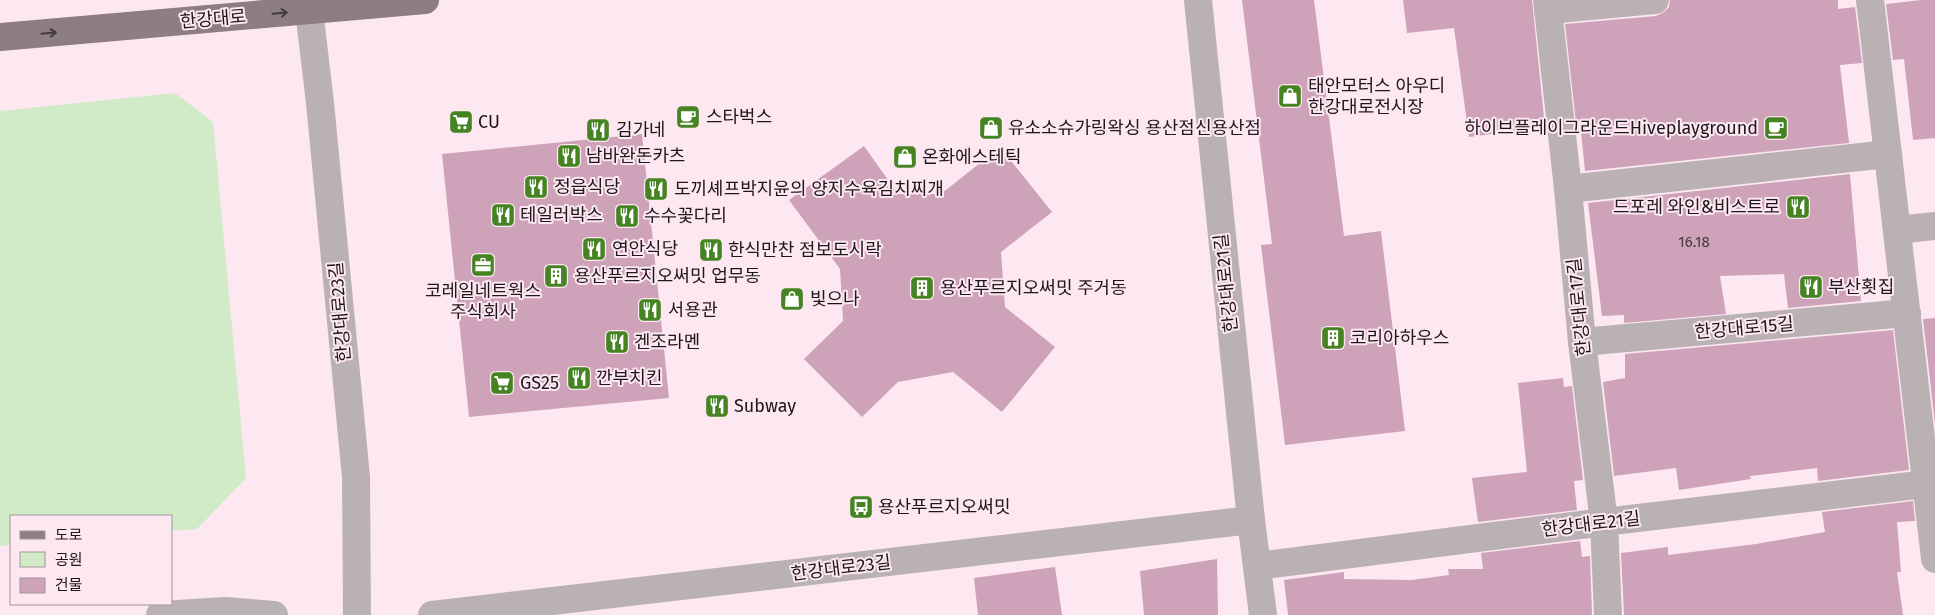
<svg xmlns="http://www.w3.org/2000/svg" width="1935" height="615" viewBox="0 0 1935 615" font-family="'Fira Sans','Noto Sans KR',sans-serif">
<rect width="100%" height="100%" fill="#fde8f2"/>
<!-- green -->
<polygon fill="#d1eac7" points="175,93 213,122 246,478 197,529 171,531 171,516 11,516 11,545 0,546 0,111"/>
<!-- building -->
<g fill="#cea2b9">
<polygon points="1242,0 1314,0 1344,236 1381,231 1405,431 1285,445 1261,245 1272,244"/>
<polygon points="1403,0 1532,0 1545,127 1469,137 1454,28 1407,33"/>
<polygon points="1670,0 1838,0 1838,9 1855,7 1862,63 1840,65 1849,143 1585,171 1580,122 1576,123 1565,24 1656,16 1664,12 1669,7"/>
<polygon points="1921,0 1935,0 1935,138 1913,140 1904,59 1893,60 1886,4"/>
<polygon points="642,134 669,398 469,417 442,154"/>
<polygon points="864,146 898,194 941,194 1000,147 1052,212 1001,252 1005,307 1055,347 1002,412 953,372 898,382 862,417 804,359 843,321 840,269 789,200"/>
<polygon points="1850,174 1861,301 1788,308 1784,274 1720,276 1726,314 1624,323 1624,315 1602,316 1588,203"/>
<polygon points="1935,318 1935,424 1923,319"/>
<polygon points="1893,330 1909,470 1818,481 1817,468 1750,476 1751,479 1679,490 1676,468 1614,476 1603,382 1625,378 1625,354"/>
<polygon points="1563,378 1564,387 1572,386 1583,480 1574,481 1577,510 1478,522 1472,478 1527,472 1518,383"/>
<polygon points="1913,501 1915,521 1897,522 1901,572 1897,572 1903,615 1624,615 1621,553 1668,547 1668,555 1756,544 1825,532 1822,512"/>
<polygon points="1580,541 1582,557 1590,556 1592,615 1288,615 1284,580 1344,572 1344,579 1412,580 1449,575 1448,569 1483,569 1481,553"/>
<polygon points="1217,559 1218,615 1144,615 1140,571"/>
<polygon points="1055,567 1062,615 978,615 974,578"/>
</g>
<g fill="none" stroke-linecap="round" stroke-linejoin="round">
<!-- minor -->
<g stroke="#bab1b5" stroke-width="28">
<polyline points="1198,0 1251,520 1263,615"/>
<polyline points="1547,0 1568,189 1582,342 1604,522 1608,615"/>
<polyline points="1870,0 1935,559"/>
<polyline points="309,10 320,103 356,477 357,615"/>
<polyline points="1548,10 1655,0"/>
<polyline points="1568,189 1888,154"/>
<polyline points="1897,230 1935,226"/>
<polyline points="1582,342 1907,313"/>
<polyline points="1257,566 1604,522 1935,483"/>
<polyline points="160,615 226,611 274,615"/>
<polyline points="432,615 1251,520"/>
</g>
<!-- primary -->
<polyline stroke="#8d7d85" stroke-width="28" points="0,37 425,0"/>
</g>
<!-- one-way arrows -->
<defs><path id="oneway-shaft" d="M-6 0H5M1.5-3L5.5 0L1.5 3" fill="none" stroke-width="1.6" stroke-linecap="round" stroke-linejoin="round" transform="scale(1.25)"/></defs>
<g stroke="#443a3f">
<use href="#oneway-shaft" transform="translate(280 13) rotate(-5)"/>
<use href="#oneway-shaft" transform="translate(49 33) rotate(-5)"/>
</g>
<!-- icons -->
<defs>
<symbol id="shop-square" viewBox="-11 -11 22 22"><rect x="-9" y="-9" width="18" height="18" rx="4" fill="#468423" stroke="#fde8f2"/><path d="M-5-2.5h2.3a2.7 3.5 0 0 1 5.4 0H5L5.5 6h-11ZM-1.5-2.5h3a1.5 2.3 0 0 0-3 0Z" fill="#fff"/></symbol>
<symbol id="cafe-square" viewBox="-11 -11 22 22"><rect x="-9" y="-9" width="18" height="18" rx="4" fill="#468423" stroke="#fde8f2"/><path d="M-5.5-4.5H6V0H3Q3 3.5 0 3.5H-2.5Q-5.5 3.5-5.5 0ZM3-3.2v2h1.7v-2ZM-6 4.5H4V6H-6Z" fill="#fff"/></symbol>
<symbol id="supermarket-square" viewBox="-11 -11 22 22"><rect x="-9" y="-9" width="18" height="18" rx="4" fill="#468423" stroke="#fde8f2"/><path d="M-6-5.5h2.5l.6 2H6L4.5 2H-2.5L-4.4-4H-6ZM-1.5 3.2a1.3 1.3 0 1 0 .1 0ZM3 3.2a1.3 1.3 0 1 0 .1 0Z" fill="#fff"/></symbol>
<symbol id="restaurant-square" viewBox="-11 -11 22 22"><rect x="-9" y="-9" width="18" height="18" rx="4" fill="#468423" stroke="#fde8f2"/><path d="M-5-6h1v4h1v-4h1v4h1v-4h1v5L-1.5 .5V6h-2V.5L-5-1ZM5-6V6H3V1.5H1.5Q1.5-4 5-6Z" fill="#fff"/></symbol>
<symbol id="office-square" viewBox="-11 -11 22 22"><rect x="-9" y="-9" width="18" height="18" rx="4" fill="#468423" stroke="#fde8f2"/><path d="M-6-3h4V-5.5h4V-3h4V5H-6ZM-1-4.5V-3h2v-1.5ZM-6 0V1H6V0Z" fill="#fff"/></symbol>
<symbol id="building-square" viewBox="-11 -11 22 22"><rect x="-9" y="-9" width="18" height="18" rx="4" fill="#468423" stroke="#fde8f2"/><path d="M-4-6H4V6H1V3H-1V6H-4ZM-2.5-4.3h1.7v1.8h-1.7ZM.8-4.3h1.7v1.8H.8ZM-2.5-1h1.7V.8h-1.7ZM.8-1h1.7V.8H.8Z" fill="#fff"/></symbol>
<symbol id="bus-square" viewBox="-11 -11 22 22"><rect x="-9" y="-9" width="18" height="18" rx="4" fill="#468423" stroke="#fde8f2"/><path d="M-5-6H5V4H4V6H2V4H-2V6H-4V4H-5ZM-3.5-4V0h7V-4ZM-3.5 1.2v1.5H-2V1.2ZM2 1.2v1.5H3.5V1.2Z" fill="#fff"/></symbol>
</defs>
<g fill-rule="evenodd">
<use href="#shop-square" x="1276" y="82" width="28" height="28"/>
<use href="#cafe-square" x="674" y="103" width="28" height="28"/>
<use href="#supermarket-square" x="447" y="108" width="28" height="28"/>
<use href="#shop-square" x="977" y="114" width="28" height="28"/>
<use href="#cafe-square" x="1762" y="114" width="28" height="28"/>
<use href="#restaurant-square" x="584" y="116" width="28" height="28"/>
<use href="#restaurant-square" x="555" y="142" width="28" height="28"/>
<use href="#shop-square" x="891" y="143" width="28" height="28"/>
<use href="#restaurant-square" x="522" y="173" width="28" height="28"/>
<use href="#restaurant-square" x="642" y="175" width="28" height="28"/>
<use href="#restaurant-square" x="1784" y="193" width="28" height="28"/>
<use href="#restaurant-square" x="489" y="201" width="28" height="28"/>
<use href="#restaurant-square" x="613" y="202" width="28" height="28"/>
<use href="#restaurant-square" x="580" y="235" width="28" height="28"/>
<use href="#restaurant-square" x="697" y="236" width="28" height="28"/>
<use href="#office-square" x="469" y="251" width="28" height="28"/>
<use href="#building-square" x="542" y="262" width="28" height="28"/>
<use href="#restaurant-square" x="1797" y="273" width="28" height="28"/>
<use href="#building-square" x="908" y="274" width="28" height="28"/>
<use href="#shop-square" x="778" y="285" width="28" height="28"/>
<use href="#restaurant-square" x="636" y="296" width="28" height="28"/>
<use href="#building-square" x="1319" y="324" width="28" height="28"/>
<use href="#restaurant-square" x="603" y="328" width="28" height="28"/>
<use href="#restaurant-square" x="565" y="364" width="28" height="28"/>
<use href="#supermarket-square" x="488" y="369" width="28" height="28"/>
<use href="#restaurant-square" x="703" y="392" width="28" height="28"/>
<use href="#bus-square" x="847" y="493" width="28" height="28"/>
</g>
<g text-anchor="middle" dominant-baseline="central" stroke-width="4" stroke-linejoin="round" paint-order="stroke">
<!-- number labels -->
<g font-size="15" fill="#493942">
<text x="1694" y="242">16.18</text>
</g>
<!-- street labels -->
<g font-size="18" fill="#1d161a" stroke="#fde8f2">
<text transform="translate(213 19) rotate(-5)">한강대로</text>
<text transform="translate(1226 283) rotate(-96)">한강대로21길</text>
<text transform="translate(1579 307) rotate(-96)">한강대로17길</text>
<text transform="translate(340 312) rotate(-95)">한강대로23길</text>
<text transform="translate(1744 328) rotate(-5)">한강대로15길</text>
<text transform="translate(1591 524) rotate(-7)">한강대로21길</text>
<text transform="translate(841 568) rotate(-7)">한강대로23길</text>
</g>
<!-- poi labels -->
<g font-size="18" fill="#1d161a" stroke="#fde8f2" text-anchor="start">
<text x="1308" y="86">태안모터스 아우디<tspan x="1308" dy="21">한강대로전시장</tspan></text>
<text x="706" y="117">스타벅스</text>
<text x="478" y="122">CU</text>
<text x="1008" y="128">유소소슈가링왁싱 용산점신용산점</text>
<text x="1758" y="128" text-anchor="end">하이브플레이그라운드Hiveplayground</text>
<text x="616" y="130">김가네</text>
<text x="586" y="156">남바완돈카츠</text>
<text x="922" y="157">온화에스테틱</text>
<text x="554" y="187">정읍식당</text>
<text x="674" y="189">도끼셰프박지윤의 양지수육김치찌개</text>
<text x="1780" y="207" text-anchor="end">드포레 와인&amp;비스트로</text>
<text x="520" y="215">테일러박스</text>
<text x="644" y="216">수수꽃다리</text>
<text x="612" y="249">연안식당</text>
<text x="728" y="250">한식만찬 점보도시락</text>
<text x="574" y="276">용산푸르지오써밋 업무동</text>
<text x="1828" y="287">부산횟집</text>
<text x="940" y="288">용산푸르지오써밋 주거동</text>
<text x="483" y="291" text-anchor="middle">코레일네트웍스<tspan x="483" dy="21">주식회사</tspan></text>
<text x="810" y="299">빛으나</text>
<text x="668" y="310">서용관</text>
<text x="1350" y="338">코리아하우스</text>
<text x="634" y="342">겐조라멘</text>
<text x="596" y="378">깐부치킨</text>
<text x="520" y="383">GS25</text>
<text x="734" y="406">Subway</text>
<text x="878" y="507">용산푸르지오써밋</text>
</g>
</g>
<!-- legend -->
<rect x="10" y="515" width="162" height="90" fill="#fde8f2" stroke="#a3949c"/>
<rect x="20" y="531" width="25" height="8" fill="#8d7d85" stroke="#a3949c"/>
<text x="55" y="540" font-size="15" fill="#1d161a">도로</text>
<rect x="20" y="552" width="25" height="15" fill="#d1eac7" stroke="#a3949c"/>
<text x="55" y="565" font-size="15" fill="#1d161a">공원</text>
<rect x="20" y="578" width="25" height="15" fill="#cea2b9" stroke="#a3949c"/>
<text x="55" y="590" font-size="15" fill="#1d161a">건물</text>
</svg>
